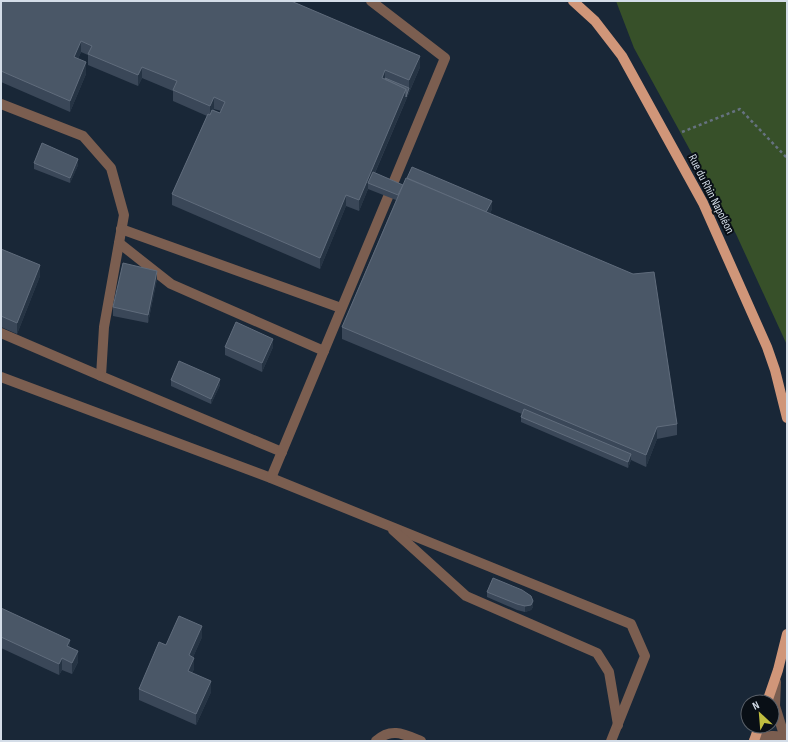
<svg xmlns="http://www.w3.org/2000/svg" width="788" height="742" viewBox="0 0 788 742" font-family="'Sofia Sans Condensed',sans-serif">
<rect width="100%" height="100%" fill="#192737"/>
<!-- green -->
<polygon fill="#375029" points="616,1 787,1 787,345 736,234 634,48"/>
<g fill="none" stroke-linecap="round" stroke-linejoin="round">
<!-- path -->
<polyline stroke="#667280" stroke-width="2.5" stroke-dasharray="3 3" stroke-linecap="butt" points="682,132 740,109 787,158"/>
<!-- minor -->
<g stroke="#7b5e50" stroke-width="10">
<polyline points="371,1 445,58 392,186"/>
<polyline points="1,104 83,136 111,168 124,215 104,327 101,376 282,452"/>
<polyline points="121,229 341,308"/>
<polyline points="119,243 171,284 324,351"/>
<polyline points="1,333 101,376"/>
<polyline points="1,377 271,478 631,624 645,656 611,741"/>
<polyline points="271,478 388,197"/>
<polyline points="393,530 466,596 597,653 609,672 618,725"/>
<polyline points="776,682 775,706 785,738"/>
<path d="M 754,740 C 764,737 778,732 787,741"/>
<path d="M 376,741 C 391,727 404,734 421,741"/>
</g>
<!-- major -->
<g stroke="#d09679" stroke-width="10">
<polyline points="573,1 595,21 622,56 703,203 767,347 775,370 787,418"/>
<polyline points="767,702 778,670 787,634"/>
<polyline points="754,741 759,726"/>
</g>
</g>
<!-- wall -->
<g fill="#3a4758" fill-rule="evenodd">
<path d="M 1,1 L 420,67 L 375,173 L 403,185 L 492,209 L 490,213 L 677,424 L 677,435 L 657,439 L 646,467 L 631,460 L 628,468 L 521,422 L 521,417 L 522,414 L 342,339 L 342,327 L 396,200 L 368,189 L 359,211 L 346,206 L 320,269 L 172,205 L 172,194 L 207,116 L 173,101 L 173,91 L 142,78 L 138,86 L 88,65 L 88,55 L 81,52 L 78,59 L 86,74 L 70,112 L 1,82 ZM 214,109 L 221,111 L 220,113 L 214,110 Z"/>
<polygon points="34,163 78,165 70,183 34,169"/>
<polygon points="1,249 40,276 17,334 1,327"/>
<polygon points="157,279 148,323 113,316 113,307"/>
<polygon points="225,347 273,347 262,372 225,355"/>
<polygon points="171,380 220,385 211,404 171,386"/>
<polygon points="487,592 533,607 531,610 525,612 517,610 487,597"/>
<polygon points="1,608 70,647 78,662 72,674 62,670 59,675 1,648"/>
<polygon points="202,637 193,657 194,669 192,673 211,692 196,725 139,700 139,689 166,645"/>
</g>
<!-- shaded-wall -->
<g fill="#263444">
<polygon points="81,41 81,52 74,68 74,57"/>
<polygon points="420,56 420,67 370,184 368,183 368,189 359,211 359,200 406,89 409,88 409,80"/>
<polygon points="86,62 86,74 70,112 70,101"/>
<polygon points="142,67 142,78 138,86 138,75"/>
<polygon points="385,70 385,81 382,78"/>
<polygon points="214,97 214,109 210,117 210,106"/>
<polygon points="78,159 78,165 70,183 70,178"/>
<polygon points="346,195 346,206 320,269 320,258"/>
<polygon points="492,201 492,209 485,223 485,214"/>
<polygon points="40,265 40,276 17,334 17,323"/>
<polygon points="157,271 157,279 148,323 148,315"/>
<polygon points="273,339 273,347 262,372 262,363"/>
<polygon points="220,379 220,385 211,404 211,399"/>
<polygon points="657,427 657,439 646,467 646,455"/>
<polygon points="631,454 631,460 628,468 628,462"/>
<polygon points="533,601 533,607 531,610 525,612 525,606"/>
<polygon points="202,626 202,637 189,666 189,655"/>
<polygon points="70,640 70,651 67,646"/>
<polygon points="78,651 78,662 72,674 72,663"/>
<polygon points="62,658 62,670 59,675 59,664"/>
<polygon points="194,658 194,669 188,682 188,671"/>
<polygon points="211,681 211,692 196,725 196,714"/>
</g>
<!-- building -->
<g fill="#4a5767" stroke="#606c7c">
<polygon points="1,1 291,1 420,56 409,80 385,70 382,78 406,89 359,200 346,195 320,258 172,194 208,114 210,115 212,110 220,113 225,102 214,97 210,106 173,90 177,81 142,67 138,75 88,54 92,46 81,41 74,57 86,62 70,101 1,71"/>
<polygon points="385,78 409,88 406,97 406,89 385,79"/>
<polygon points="42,143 78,159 70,178 34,163"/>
<polygon points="412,167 492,201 486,212 407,178"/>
<polygon points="373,172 403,185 398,195 368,183"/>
<polygon points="406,178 633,274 654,272 677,424 657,427 646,455 342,327"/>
<polygon points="1,249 40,265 17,323 1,316"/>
<polygon points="123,263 157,271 148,315 113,307"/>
<polygon points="236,322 273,339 262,363 225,347"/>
<polygon points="179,361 220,379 211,399 171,380"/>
<polygon points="524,409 631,454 628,462 521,417"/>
<polygon points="493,578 522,590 531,596 533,601 531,605 525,606 517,604 487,592"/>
<polygon points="1,608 70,640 67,646 78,651 72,663 62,658 59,664 1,637"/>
<polygon points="179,616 202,626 189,655 194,658 188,671 211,681 196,714 139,689 159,642 166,645"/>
</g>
<g text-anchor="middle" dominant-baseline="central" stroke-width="4" stroke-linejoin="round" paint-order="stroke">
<!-- street labels -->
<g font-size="12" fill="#d4dde8" stroke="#090f16">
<text transform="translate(711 194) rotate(63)">Rue du Rhin Napoléon</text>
</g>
</g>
<!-- border -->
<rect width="788" height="742" fill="none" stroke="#d4dde8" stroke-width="4"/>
<!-- north arrow -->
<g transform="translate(760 714) rotate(334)"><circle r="19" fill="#090f16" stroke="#5a616a"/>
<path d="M0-3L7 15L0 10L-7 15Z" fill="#c0be40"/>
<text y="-6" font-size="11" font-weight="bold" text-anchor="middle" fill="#d4dde8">N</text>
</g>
</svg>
